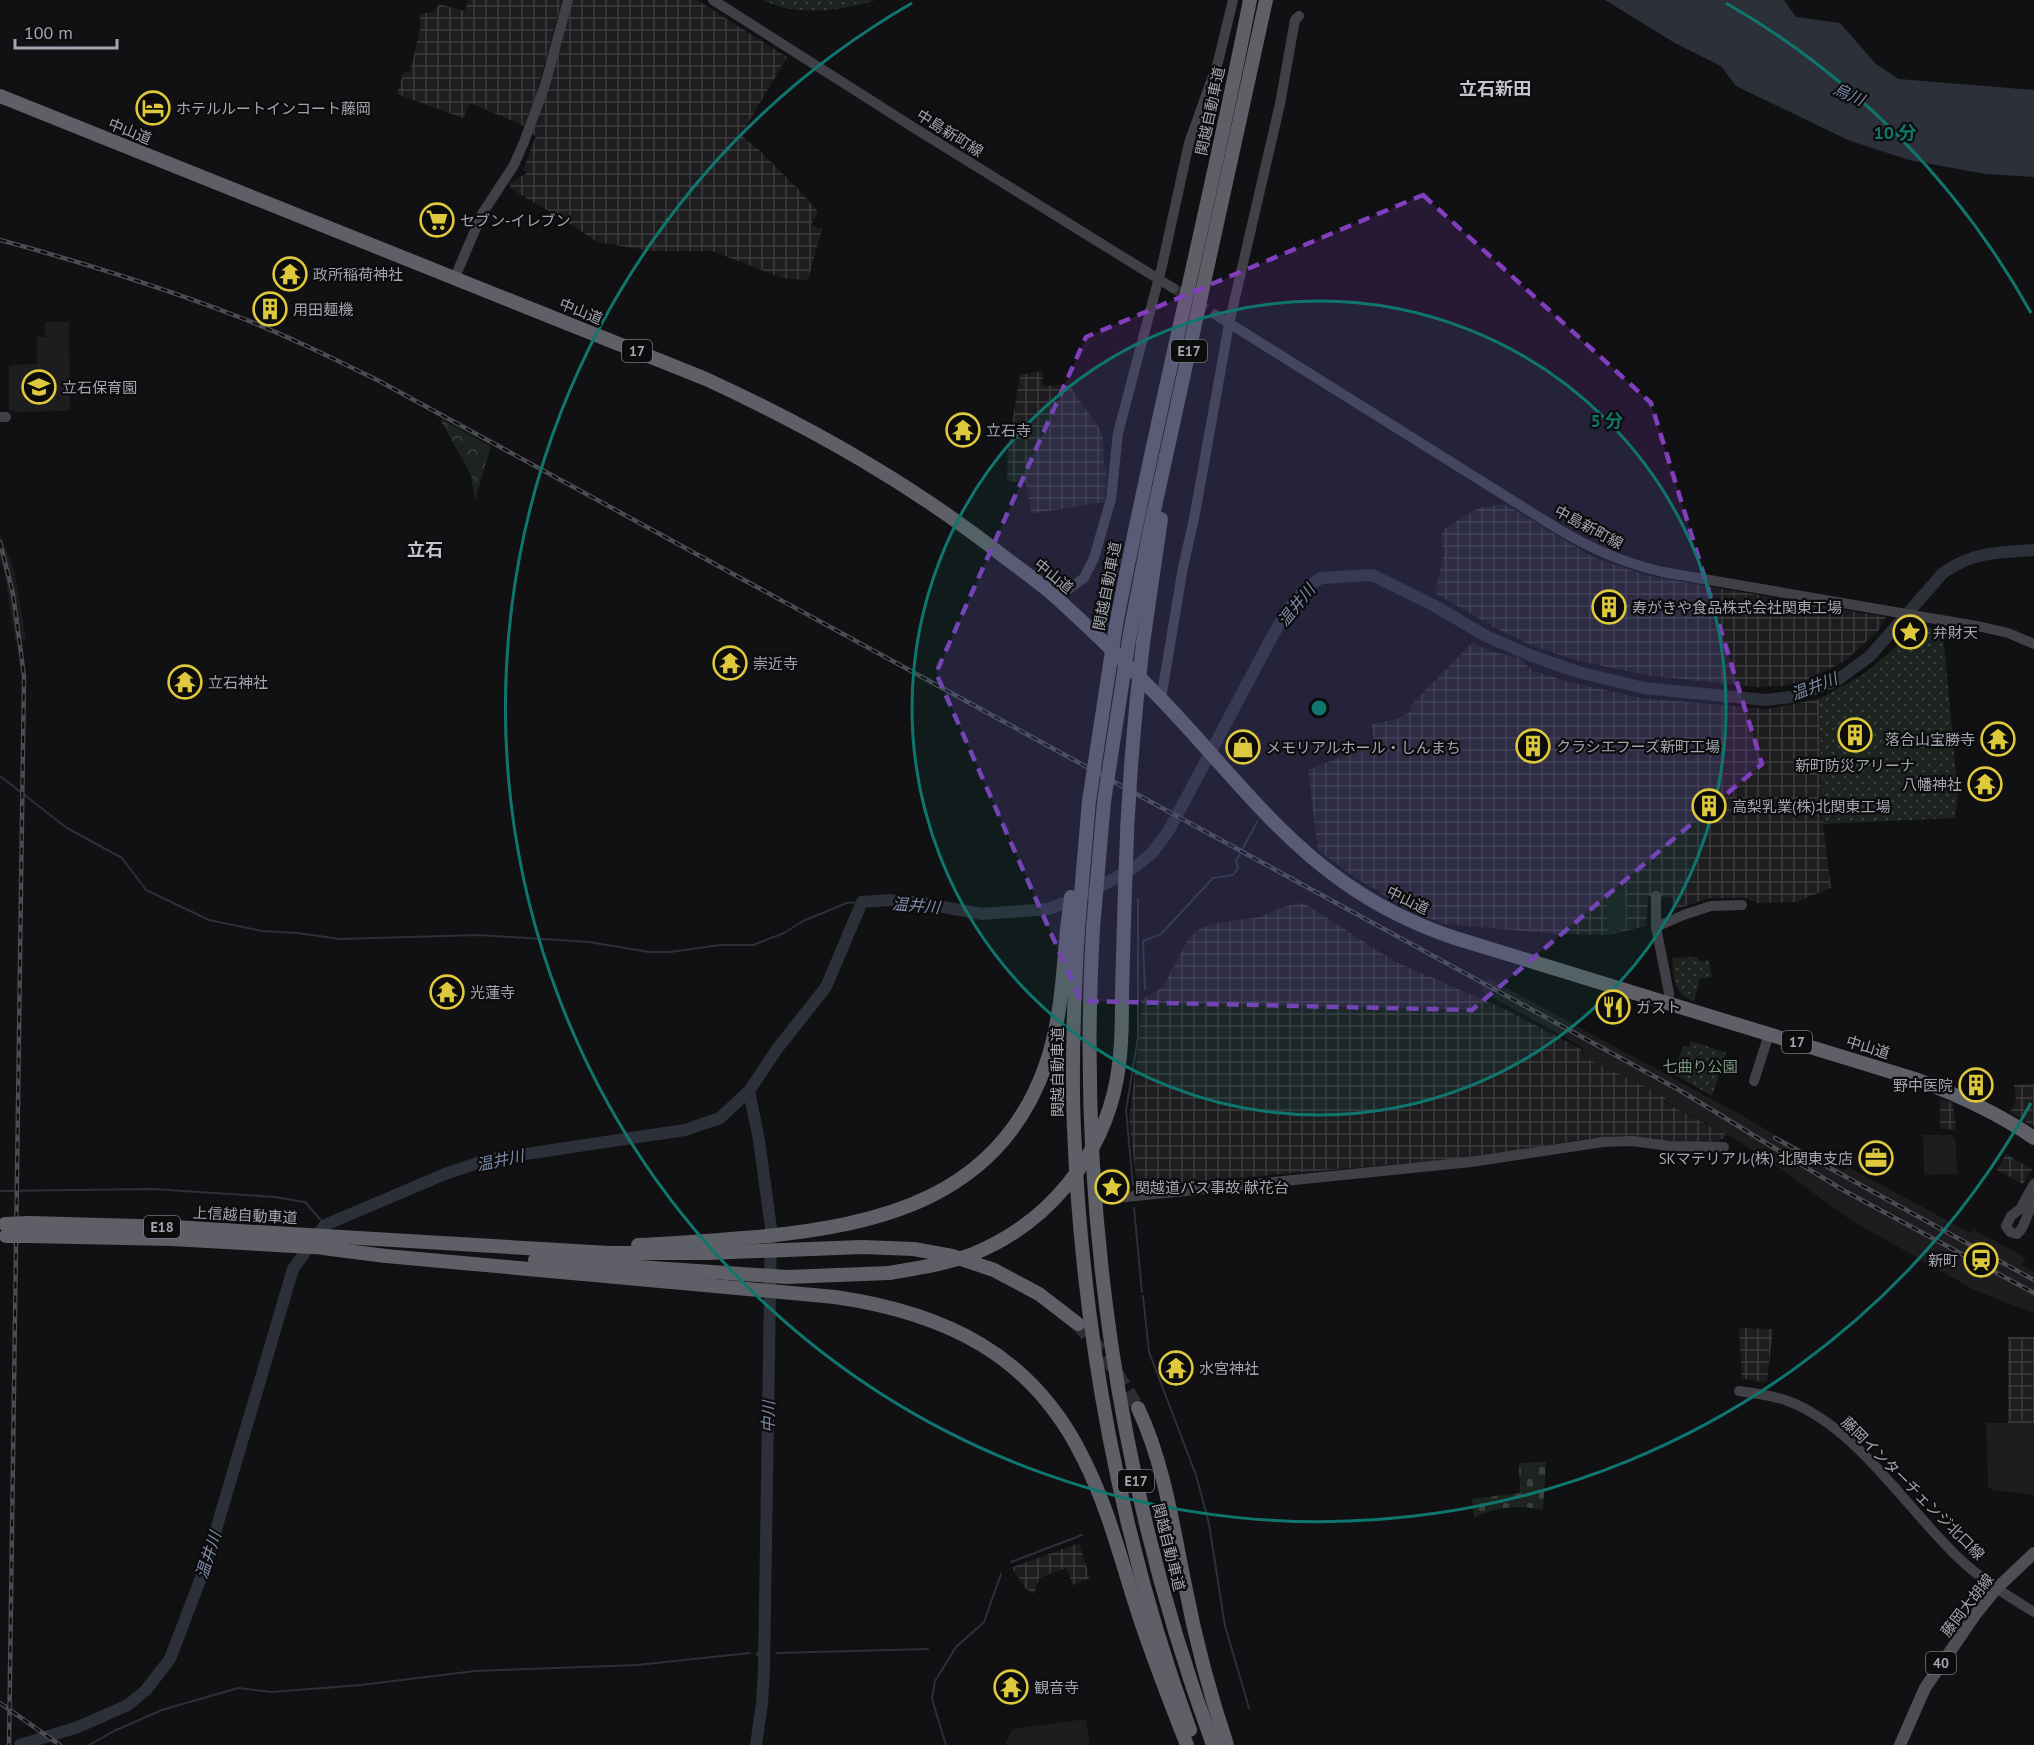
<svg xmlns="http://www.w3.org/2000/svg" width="2034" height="1745" viewBox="0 0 2034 1745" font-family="'PT Sans','Noto Sans JP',sans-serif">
<defs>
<pattern id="industrial-grid" width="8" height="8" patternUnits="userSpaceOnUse" patternTransform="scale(1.5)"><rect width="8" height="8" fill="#1d1d1f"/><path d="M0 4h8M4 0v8" fill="none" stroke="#3b3b3d"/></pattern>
<pattern id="forest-crowns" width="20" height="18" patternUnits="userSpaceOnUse" patternTransform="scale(1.5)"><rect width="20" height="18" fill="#1d241f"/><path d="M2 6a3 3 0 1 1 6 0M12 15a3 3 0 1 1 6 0" fill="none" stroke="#3b413d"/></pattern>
<pattern id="cemetery-stones" width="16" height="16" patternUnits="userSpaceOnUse" patternTransform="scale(1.5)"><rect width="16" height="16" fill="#1d241f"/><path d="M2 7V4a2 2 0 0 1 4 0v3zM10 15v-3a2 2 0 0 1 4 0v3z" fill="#3b413d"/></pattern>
<pattern id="park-dots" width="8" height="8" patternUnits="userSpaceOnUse" patternTransform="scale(1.5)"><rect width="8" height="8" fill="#1d241f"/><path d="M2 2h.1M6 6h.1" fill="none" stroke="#3b413d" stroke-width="1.8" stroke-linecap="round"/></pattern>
</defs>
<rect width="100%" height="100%" fill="#111012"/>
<!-- built -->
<g fill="#1d1d1f">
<polygon points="45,322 69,322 70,409 67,411 12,412 9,409 9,365 37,364 37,337 45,337"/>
<polygon points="0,532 15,574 26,640 15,642 5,576 0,561"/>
<polygon points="1488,978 1741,1115 1779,1137 1845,1171 1848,1167 1971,1233 1974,1230 2026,1258 2021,1265 2034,1272 2034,1313 1976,1291 1849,1219 1773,1163 1730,1136 1664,1101 1666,1097 1585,1057 1582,1047 1481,991"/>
<polygon points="1923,1135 1951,1135 1955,1139 1958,1174 1924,1175"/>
<polygon points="1986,1423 2034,1423 2034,1495 1992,1490 1988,1487"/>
<polygon points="1086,1719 1090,1745 1006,1745 1006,1741 1013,1729"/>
</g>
<!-- industrial -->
<g fill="url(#industrial-grid)">
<polygon points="468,0 562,0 536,95 524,126 470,103 463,118 397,94 404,71 410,72 420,29 420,14 434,12 439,4 465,11"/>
<polygon points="573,0 697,0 787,57 741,135 758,149 801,192 818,212 811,225 822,229 808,280 782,278 712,251 651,251 597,242 566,221 511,189 510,183 527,173 523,170 536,136 532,134"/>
<polygon points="1043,371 1042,386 1069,385 1100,429 1103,437 1104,468 1107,469 1105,502 1035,513 1031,512 1026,483 1007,481 1008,450 1020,375"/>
<polygon points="1504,504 1595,558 1649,576 1886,617 1878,631 1845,661 1807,680 1783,686 1756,687 1645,675 1579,661 1536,647 1499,630 1435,593 1444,553 1441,537 1444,529 1478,508"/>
<polygon points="1472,643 1494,652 1519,658 1533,671 1573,683 1641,698 1768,709 1819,699 1823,824 1831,888 1796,902 1757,903 1745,898 1710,898 1673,910 1672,897 1648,896 1646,926 1609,935 1559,934 1444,924 1408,910 1350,874 1318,850 1308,770 1375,743 1371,724 1397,719 1412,711 1410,706"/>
<polygon points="1300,903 1307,905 1394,961 1504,1009 1581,1049 1584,1057 1666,1097 1664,1102 1727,1135 1718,1142 1669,1142 1617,1136 1578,1140 1478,1157 1137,1187 1129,1119 1139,1041 1141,1000 1156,992 1165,983 1188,939 1198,930 1211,924 1260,917 1283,907"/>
<polygon points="2034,1084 2034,1127 2010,1112 2016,1101 2014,1085"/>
<polygon points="1940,1099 1953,1103 1956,1127 1954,1130 1940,1129"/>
<polygon points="2006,1154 2032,1169 2023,1184 1997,1170"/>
<polygon points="1743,1328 1773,1329 1767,1380 1764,1383 1742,1378 1739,1330"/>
<rect x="2008" y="1337" width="26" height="86"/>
<polygon points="1079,1543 1090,1578 1073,1585 1066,1568 1039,1578 1034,1594 1025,1588 1013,1569 1013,1567"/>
</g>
<!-- grass -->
<polygon fill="#1d241f" points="1625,891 1626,929 1610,933 1607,931 1607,892"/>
<!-- forest -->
<polygon fill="url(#forest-crowns)" points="442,419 491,447 475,500 471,475 441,421"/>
<!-- cemetery -->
<path fill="url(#cemetery-stones)" d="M 1546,1462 L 1543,1510 C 1519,1505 1496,1506 1474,1518 L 1472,1499 L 1520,1493 L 1519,1463 Z"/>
<!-- park -->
<g fill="url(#park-dots)">
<path d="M 763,0 L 876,0 C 841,11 797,17 763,0 Z"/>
<polygon points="1928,627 1943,632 1958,794 1955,818 1823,824 1819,699 1864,674 1898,645 1911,643"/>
<path d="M 1698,957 L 1699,961 L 1709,960 L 1712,977 L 1700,979 L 1694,1001 C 1672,994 1675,979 1672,958 Z"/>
<polygon points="1691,1041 1726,1053 1712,1096 1672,1073 1684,1046 1689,1047"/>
</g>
<!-- water -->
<polygon fill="#2c3038" points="1605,0 1784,0 1796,17 1840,23 1876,64 1899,79 2034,90 2034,177 1985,174 1909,160 1848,140 1736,86 1721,66 1673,42"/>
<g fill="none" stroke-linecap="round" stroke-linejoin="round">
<!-- stream -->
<g stroke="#2c3038" stroke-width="2">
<polyline points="0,776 67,828 122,858 146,890 209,920 262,931 297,933 340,939 479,935 589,942 649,952 670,952 720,945 753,945 784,933 803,921 847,903 862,902"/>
<polyline points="1139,871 1139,863"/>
<polyline points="1145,989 1143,941 1161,934 1213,878 1233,875 1238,868 1236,861 1257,822"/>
<polyline points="1133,1185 1126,1110 1138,1038 1138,899"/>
<polyline points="0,1191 153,1189 275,1197 305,1202 325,1225"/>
<polyline points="1134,1208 1142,1292"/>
<polyline points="1143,1296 1149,1352 1196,1475 1209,1524 1225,1626 1249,1708"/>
<polyline points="1011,1562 1082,1535"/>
<polyline points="757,1653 769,1653"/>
<polyline points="776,1653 928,1649"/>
<polyline points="757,1655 764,1655"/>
<polyline points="89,1745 114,1731 162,1710 238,1688 272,1692 361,1685 475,1671 637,1665 750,1653"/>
<polyline points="946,1745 932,1699 935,1681 956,1647 984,1622 1001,1574"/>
</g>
<!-- river -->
<g stroke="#2c3038" stroke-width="12">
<polyline points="749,1091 759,1140 771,1228 764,1669 762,1704 756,1745"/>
<path d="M 20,1745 L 78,1727 L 128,1705 L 146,1690 L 170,1659 L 205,1567 L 293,1269 L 325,1225 L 445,1174 L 486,1160 L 685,1130 L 720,1118 L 749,1091 L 777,1049 L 826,987 L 862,902 L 889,900 L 921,903 L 982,914 L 1048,909 L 1081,897 L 1132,869 L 1151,854 L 1168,832 L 1273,635 C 1286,613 1299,590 1321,578 L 1372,575 L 1433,605 L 1486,636 L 1532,656 L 1578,672 L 1644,688 L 1765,700 L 1792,697 L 1836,681 L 1870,656 L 1943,573 C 1972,552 1999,552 2034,550"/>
</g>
<!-- secondary-tunnel -->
<polyline stroke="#2e2e32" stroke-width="10" stroke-dasharray="10 5" stroke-linecap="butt" points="1173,288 1216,315"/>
<!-- highway-tunnel -->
<polyline stroke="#2e2e32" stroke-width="14" stroke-dasharray="14 7" stroke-linecap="butt" points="1078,1324 1107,1358 1138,1408"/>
<!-- secondary -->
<g stroke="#404046" stroke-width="10">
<polyline points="713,0 916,129 1173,288"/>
<polyline points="455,277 482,214 514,165 524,142 545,85 568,0"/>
<path d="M 1216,315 L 1555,527 C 1589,548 1624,563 1663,572 L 1982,627 L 2008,633 L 2034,644"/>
<polyline points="0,417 6,417"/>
<polyline points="1056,598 1084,578 1094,558 1111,499 1118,433 1162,266 1189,143 1218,62 1233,0"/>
<polyline points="1161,699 1183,567 1194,519 1229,324 1280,104 1295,20 1299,16"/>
<polyline points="1656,896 1656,927 1669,993 1669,1002"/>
<polyline points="1656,927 1686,914 1711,906 1742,905"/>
<polyline points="1754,1081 1769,1034"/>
<path d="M 2034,1184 L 2020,1209 L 2011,1216 L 2006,1226 L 2010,1232 L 2017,1234 C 2025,1228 2028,1210 2034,1201"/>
<polyline points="1106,1199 1471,1162 1603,1142 1632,1141 1670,1146 1724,1147"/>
<path d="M 1739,1391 C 1755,1393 1772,1395 1788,1401 C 1859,1428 1908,1512 1963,1562 C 1985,1582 2009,1597 2034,1612"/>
</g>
<!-- primary -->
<polyline stroke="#4e4e55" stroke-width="12" points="1900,1745 1925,1688 1975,1615 1996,1589 2034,1553"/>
<!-- highway -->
<g stroke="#5e5f67" stroke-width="14">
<path d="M 0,96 L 706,379 C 814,429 913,485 1007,559 C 1024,572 1043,585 1059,600 C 1094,632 1128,665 1161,699 C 1221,761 1274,834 1345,883 C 1379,907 1416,925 1455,938 L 1918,1080 C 1958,1095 1998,1113 2034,1138"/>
<path d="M 1116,625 C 1156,416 1209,209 1250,0"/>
<polyline points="1130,633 1150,529 1266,0"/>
<polyline points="1143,643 1161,519"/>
<path d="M 1093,928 C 1077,1205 1117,1484 1213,1745"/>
<path d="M 1078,929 C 1074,996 1071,1063 1074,1129 C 1082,1332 1120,1539 1190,1730"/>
<polyline points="29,1223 174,1227 609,1253 707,1253 862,1247 914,1249 952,1256 994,1270 1039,1294 1078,1324"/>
<polyline points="29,1236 172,1239 330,1248"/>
<path d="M 638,1245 C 678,1244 717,1240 756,1237 C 882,1225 1000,1197 1046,1064 C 1061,1021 1063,974 1067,929"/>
<path d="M 323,1248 L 386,1256 L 835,1297 C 945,1313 1032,1354 1083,1458 C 1106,1503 1119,1552 1134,1600 C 1149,1649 1168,1697 1187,1745"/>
<polyline points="535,1260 787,1277 889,1273"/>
<path d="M 1138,1408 C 1165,1466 1173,1528 1186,1590 C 1196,1642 1210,1694 1227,1745"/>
</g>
<defs>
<g id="rail">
<path d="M 0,240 C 81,262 161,287 239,317 C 288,336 334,359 381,382 L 1681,1091 L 1843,1190 L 2034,1293"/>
<polyline points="0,542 13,594 24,676 9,1745"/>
<polyline points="1775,1138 2034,1280"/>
<polyline points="0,1703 60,1745"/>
</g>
</defs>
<!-- rail casing -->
<use href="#rail" stroke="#4b4b51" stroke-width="4.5"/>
<!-- rail -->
<use href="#rail" stroke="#0c0c0d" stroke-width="2" stroke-dasharray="7" stroke-linecap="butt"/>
<!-- highway-bridge -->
<g stroke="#5e5f67" stroke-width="14">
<polyline points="1093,928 1104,802 1130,633"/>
<polyline points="1067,929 1071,897"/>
<polyline points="1078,929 1089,801 1116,625"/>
<polyline points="5,1224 29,1223"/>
<polyline points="6,1236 29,1236"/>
<path d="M 889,1273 C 918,1268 946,1264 973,1254 C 1047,1224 1103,1157 1117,1078 C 1122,1050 1122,1021 1122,992 C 1123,958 1124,923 1125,888 C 1127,806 1133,725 1143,643"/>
</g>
</g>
<!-- marked area -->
<path fill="#813ebd" fill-opacity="0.2" stroke="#813ebd" stroke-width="4.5" stroke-dasharray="12 8" stroke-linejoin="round" d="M 1423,195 L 1651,403 L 1762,764 L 1472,1010 L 1081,1001 L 936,673 L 1086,337 Z"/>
<!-- distance rings -->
<circle cx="1319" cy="708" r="407" fill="#0f766e" fill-opacity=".12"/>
<g fill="none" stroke="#0f766e" stroke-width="3">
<circle cx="1319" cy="708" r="407"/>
<path d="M2031 1103A814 814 0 1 1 912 3M1726 3A814 814 0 0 1 2031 313"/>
</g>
<!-- icons -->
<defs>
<symbol id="hotel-ring" viewBox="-11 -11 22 22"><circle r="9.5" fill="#0c0c0d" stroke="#dec93c" stroke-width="1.5"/><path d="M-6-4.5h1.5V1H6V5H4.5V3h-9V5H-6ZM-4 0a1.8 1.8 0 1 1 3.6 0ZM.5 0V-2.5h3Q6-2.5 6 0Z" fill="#dec93c"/></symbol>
<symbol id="supermarket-ring" viewBox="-11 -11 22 22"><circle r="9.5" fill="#0c0c0d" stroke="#dec93c" stroke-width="1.5"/><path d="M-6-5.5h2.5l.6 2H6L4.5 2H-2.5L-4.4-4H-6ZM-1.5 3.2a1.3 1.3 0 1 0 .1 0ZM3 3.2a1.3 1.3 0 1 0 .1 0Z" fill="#dec93c"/></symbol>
<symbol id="temple-ring" viewBox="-11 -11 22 22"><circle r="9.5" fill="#0c0c0d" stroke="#dec93c" stroke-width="1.5"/><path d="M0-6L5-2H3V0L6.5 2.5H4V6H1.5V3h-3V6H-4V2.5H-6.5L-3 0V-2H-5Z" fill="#dec93c"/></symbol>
<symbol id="building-ring" viewBox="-11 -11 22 22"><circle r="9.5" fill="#0c0c0d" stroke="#dec93c" stroke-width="1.5"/><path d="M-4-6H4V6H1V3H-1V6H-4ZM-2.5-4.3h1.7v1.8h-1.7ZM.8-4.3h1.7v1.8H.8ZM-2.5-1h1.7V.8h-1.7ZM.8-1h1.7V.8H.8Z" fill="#dec93c"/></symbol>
<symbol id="school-ring" viewBox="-11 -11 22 22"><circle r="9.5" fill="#0c0c0d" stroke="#dec93c" stroke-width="1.5"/><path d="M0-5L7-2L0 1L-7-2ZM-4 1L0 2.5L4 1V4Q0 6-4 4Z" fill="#dec93c"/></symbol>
<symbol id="sight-ring" viewBox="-11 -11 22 22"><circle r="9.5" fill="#0c0c0d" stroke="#dec93c" stroke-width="1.5"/><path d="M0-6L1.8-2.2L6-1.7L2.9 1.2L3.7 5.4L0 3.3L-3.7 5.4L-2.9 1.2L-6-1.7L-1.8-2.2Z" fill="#dec93c"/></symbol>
<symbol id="shop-ring" viewBox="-11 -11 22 22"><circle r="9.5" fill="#0c0c0d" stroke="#dec93c" stroke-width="1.5"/><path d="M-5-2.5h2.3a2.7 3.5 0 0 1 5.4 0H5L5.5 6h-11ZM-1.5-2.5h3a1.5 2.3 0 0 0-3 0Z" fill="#dec93c"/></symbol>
<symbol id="restaurant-ring" viewBox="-11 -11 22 22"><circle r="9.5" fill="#0c0c0d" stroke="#dec93c" stroke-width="1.5"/><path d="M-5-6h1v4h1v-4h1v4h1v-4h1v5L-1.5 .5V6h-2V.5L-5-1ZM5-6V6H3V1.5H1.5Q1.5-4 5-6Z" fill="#dec93c"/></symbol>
<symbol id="office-ring" viewBox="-11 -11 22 22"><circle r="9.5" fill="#0c0c0d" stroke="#dec93c" stroke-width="1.5"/><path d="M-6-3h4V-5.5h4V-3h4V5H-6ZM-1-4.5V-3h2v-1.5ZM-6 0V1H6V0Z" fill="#dec93c"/></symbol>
<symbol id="station-ring" viewBox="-11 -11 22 22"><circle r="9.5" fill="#0c0c0d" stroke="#dec93c" stroke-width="1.5"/><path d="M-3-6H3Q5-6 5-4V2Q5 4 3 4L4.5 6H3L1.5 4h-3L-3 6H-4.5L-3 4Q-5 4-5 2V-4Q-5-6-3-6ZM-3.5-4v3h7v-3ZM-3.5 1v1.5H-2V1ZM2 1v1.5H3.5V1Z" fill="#dec93c"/></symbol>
</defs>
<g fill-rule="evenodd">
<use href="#hotel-ring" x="134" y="89" width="38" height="38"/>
<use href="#supermarket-ring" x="418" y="201" width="38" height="38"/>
<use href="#temple-ring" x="271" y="255" width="38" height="38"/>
<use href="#building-ring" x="251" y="290" width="38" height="38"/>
<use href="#school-ring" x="20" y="368" width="38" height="38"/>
<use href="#temple-ring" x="944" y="411" width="38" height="38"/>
<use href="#building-ring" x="1590" y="588" width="38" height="38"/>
<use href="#sight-ring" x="1891" y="613" width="38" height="38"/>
<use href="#temple-ring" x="711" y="644" width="38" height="38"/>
<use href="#temple-ring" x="166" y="663" width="38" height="38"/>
<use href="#building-ring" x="1836" y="716" width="38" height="38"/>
<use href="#temple-ring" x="1979" y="720" width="38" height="38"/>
<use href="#building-ring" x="1514" y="727" width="38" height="38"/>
<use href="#shop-ring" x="1224" y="728" width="38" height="38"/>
<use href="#temple-ring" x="1966" y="765" width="38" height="38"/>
<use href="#building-ring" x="1690" y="787" width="38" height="38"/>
<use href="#temple-ring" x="428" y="973" width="38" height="38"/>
<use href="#restaurant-ring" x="1594" y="988" width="38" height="38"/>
<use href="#building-ring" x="1957" y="1066" width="38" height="38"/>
<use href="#office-ring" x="1857" y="1139" width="38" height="38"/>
<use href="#sight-ring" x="1093" y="1168" width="38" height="38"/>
<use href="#station-ring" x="1962" y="1241" width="38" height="38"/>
<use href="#temple-ring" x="1157" y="1349" width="38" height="38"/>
<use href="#temple-ring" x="992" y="1668" width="38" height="38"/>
</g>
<g text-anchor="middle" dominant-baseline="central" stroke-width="4.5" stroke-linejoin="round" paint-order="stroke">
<!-- shield labels -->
<g fill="#0c0c0d" stroke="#767780" stroke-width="1.5">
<rect x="622" y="340" width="30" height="22" rx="4.5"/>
<rect x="1171" y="340" width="36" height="22" rx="4.5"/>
<rect x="1782" y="1031" width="30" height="22" rx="4.5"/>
<rect x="144" y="1216" width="36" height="22" rx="4.5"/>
<rect x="1118" y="1470" width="36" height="22" rx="4.5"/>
<rect x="1926" y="1652" width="30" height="22" rx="4.5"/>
</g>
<g font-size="14" font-weight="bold" fill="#a3a5b1">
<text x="637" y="351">17</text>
<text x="1189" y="351">E17</text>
<text x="1797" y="1042">17</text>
<text x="162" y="1227">E18</text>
<text x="1136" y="1481">E17</text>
<text x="1941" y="1663">40</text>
</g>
<!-- poi labels -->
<g font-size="15" fill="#a3a5b1" stroke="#0c0c0d" text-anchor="start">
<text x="176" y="108">ホテルルートインコート藤岡</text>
<text x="460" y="220">セブン-イレブン</text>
<text x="313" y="274">政所稲荷神社</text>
<text x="293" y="309">用田麺機</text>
<text x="62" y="387">立石保育園</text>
<text x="986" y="430">立石寺</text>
<text x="1632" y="607">寿がきや食品株式会社関東工場</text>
<text x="1933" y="632">弁財天</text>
<text x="753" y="663">崇近寺</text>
<text x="208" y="682">立石神社</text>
<text x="1975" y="739" text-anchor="end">落合山宝勝寺</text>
<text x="1556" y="746">クラシエフーズ新町工場</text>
<text x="1266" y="747">メモリアルホール・しんまち</text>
<text x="1855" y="765" text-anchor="middle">新町防災アリーナ</text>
<text x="1962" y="784" text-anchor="end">八幡神社</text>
<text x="1732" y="806">高梨乳業(株)北関東工場</text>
<text x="470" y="992">光蓮寺</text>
<text x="1636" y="1007">ガスト</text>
<text x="1953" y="1085" text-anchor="end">野中医院</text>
<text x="1853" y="1158" text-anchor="end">SKマテリアル(株) 北関東支店</text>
<text x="1135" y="1187">関越道バス事故 献花台</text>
<text x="1958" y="1260" text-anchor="end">新町</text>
<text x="1199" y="1368">水宮神社</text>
<text x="1034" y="1687">観音寺</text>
</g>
<!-- street labels -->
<g font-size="15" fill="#a3a5b1" stroke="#0c0c0d">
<text transform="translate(1210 111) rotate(-78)">関越自動車道</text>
<text transform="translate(130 131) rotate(22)">中山道</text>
<text transform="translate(950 133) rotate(32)">中島新町線</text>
<text transform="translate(581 311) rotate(22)">中山道</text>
<text transform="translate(1589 527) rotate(28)">中島新町線</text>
<text transform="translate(1054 576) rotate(39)">中山道</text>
<text transform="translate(1107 586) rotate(-79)">関越自動車道</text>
<text transform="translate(1408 900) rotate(26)">中山道</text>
<text transform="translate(1868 1047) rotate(17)">中山道</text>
<text transform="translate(1057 1072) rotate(-90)">関越自動車道</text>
<text transform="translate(245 1215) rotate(3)">上信越自動車道</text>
<text transform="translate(1913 1488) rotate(45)">藤岡インターチェンジ北口線</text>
<text transform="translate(1169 1547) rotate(76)">関越自動車道</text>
<text transform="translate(1967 1605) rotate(-52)">藤岡大胡線</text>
</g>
<!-- park labels -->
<g font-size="15" fill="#7c9a84" stroke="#0c0c0d">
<text x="1700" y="1066">七曲り公園</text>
</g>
<!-- water labels -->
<g font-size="16" font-style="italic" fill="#7d8ba9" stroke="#0c0c0d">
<text transform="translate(1849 94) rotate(24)">烏川</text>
<text transform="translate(1296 605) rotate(-51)">温井川</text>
<text transform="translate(1814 686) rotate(-21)">温井川</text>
<text transform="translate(916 905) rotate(5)">温井川</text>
<text transform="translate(500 1160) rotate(-12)">温井川</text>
<text transform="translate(768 1417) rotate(-89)">中川</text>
<text transform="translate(208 1555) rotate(-72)">温井川</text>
</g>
<!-- quarter labels -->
<g font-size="18" font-weight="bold" fill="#c4c4ce" stroke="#0c0c0d">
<text x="1495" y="88">立石新田</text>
<text x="425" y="549">立石</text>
</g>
</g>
<circle cx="1319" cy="708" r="9" fill="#0f766e" stroke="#0c0c0d" stroke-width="3"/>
<g font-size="18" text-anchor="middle" font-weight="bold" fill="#0f766e" stroke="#0c0c0d" stroke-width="4.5" stroke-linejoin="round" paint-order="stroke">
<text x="1895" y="139">10 分</text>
<text x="1607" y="427">5 分</text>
</g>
<!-- scale -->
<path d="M15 39v9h102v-9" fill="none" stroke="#a3a5b1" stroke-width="3"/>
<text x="24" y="39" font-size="18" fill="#a3a5b1" stroke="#0c0c0d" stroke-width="4.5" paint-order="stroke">100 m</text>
</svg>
